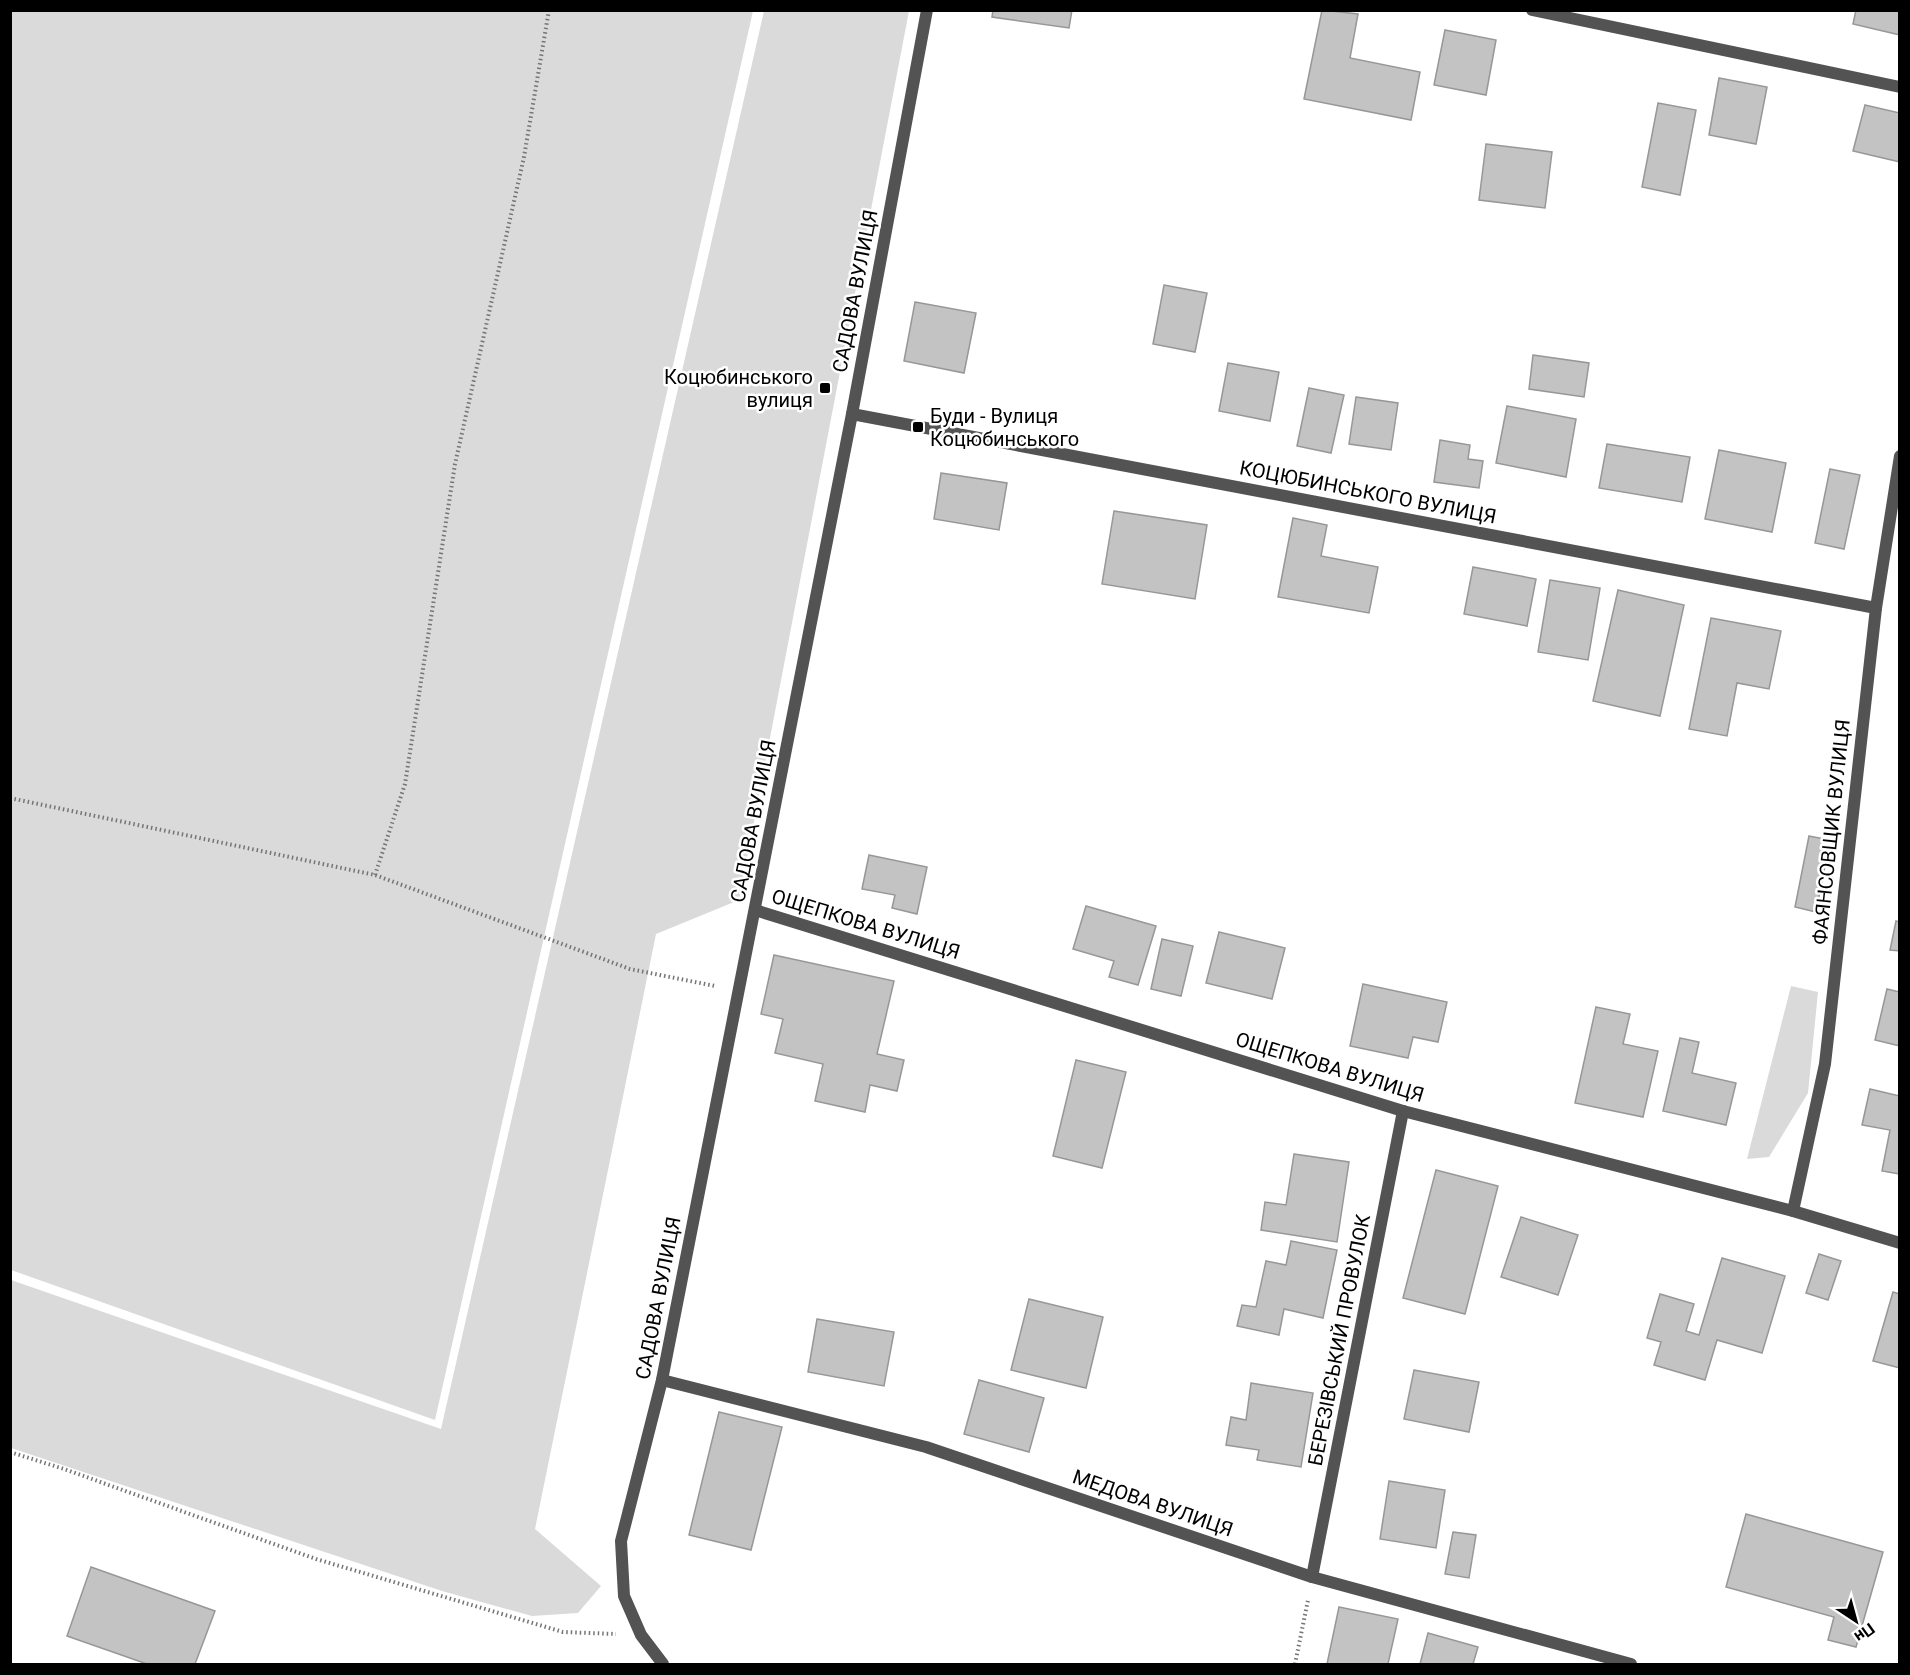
<svg xmlns="http://www.w3.org/2000/svg" width="1910" height="1675" viewBox="0 0 1910 1675" font-family="Roboto,sans-serif">
<rect width="100%" height="100%" fill="#fff"/>
<!-- green -->
<g fill="#dadada">
<polygon points="11,10 753,11 435,1420 11,1270"/>
<polygon points="764,11 909,11 739,900 656,934 535,1529 601,1586 578,1613 532,1616 442,1591 11,1448 11,1280 441,1429"/>
<polygon points="1791,986 1818,992 1808,1093 1769,1157 1747,1159"/>
</g>
<!-- building -->
<g fill="#c3c3c3" stroke="#979797" stroke-width="1.5">
<polygon points="993,10 1072,10 1069,28 992,17"/>
<polygon points="1322,10 1358,14 1350,58 1420,72 1411,120 1304,99"/>
<polygon points="1856,10 1900,10 1900,35 1853,24"/>
<polygon points="1445,30 1496,40 1486,95 1434,85"/>
<polygon points="1719,78 1767,87 1756,144 1709,135"/>
<polygon points="1658,103 1696,110 1680,195 1642,187"/>
<polygon points="1865,105 1900,113 1900,162 1853,151"/>
<polygon points="1486,144 1552,152 1545,208 1479,200"/>
<polygon points="1164,285 1207,293 1195,352 1153,344"/>
<polygon points="915,302 976,313 964,373 904,361"/>
<polygon points="1533,355 1589,363 1584,397 1529,389"/>
<polygon points="1228,363 1279,372 1270,421 1219,411"/>
<polygon points="1309,388 1344,395 1331,453 1297,446"/>
<polygon points="1356,397 1398,403 1391,450 1349,444"/>
<polygon points="1507,406 1576,419 1566,477 1496,463"/>
<polygon points="1440,440 1470,445 1468,459 1483,461 1479,488 1434,482"/>
<polygon points="1607,444 1690,457 1682,502 1599,488"/>
<polygon points="1719,450 1786,463 1772,532 1705,519"/>
<polygon points="1830,469 1860,475 1844,549 1815,543"/>
<polygon points="941,473 1007,483 999,530 934,519"/>
<polygon points="1114,511 1207,525 1195,599 1102,584"/>
<polygon points="1293,518 1327,525 1321,556 1378,567 1369,613 1278,597"/>
<polygon points="1473,567 1536,579 1527,626 1464,614"/>
<polygon points="1550,580 1600,588 1588,660 1538,652"/>
<polygon points="1618,590 1684,605 1660,716 1593,701"/>
<polygon points="1711,618 1781,631 1769,689 1737,683 1727,736 1689,729"/>
<polygon points="1809,836 1830,840 1816,912 1795,907"/>
<polygon points="869,855 927,867 917,914 892,908 895,895 862,889"/>
<polygon points="1086,906 1156,926 1138,985 1109,977 1114,961 1073,949"/>
<polygon points="1896,921 1900,922 1900,951 1890,950"/>
<polygon points="1219,932 1285,948 1272,999 1206,983"/>
<polygon points="1162,939 1193,946 1181,996 1151,989"/>
<polygon points="774,955 894,981 877,1054 904,1060 897,1091 870,1085 865,1112 815,1101 823,1064 775,1053 783,1019 761,1014"/>
<polygon points="1363,984 1447,1002 1438,1042 1413,1037 1408,1058 1350,1046"/>
<polygon points="1887,989 1900,992 1900,1046 1875,1040"/>
<polygon points="1596,1007 1630,1014 1623,1044 1658,1051 1643,1117 1575,1103"/>
<polygon points="1680,1038 1699,1042 1692,1073 1736,1083 1726,1125 1663,1111"/>
<polygon points="1076,1060 1126,1072 1102,1168 1053,1156"/>
<polygon points="1870,1089 1900,1096 1900,1174 1882,1171 1890,1130 1862,1125"/>
<polygon points="1294,1154 1349,1162 1337,1242 1261,1230 1265,1202 1286,1205"/>
<polygon points="1436,1170 1498,1186 1465,1314 1403,1298"/>
<polygon points="1521,1217 1578,1235 1558,1295 1501,1277"/>
<polygon points="1291,1241 1337,1250 1323,1318 1284,1309 1279,1335 1237,1326 1242,1305 1256,1307 1266,1261 1286,1265"/>
<polygon points="1819,1254 1841,1261 1828,1300 1806,1293"/>
<polygon points="1722,1258 1785,1276 1762,1353 1717,1340 1705,1380 1654,1365 1661,1342 1647,1338 1660,1294 1694,1304 1686,1331 1699,1335"/>
<polygon points="1893,1292 1900,1294 1900,1368 1873,1361"/>
<polygon points="1029,1299 1103,1317 1086,1388 1011,1370"/>
<polygon points="817,1319 894,1332 884,1386 808,1372"/>
<polygon points="1414,1370 1479,1382 1469,1432 1404,1419"/>
<polygon points="979,1380 1044,1398 1029,1452 964,1434"/>
<polygon points="1251,1383 1313,1393 1301,1467 1257,1460 1259,1450 1226,1445 1231,1417 1246,1420"/>
<polygon points="719,1412 782,1427 751,1550 689,1535"/>
<polygon points="1389,1481 1445,1490 1436,1548 1380,1539"/>
<polygon points="1746,1514 1883,1552 1856,1647 1828,1640 1834,1617 1726,1587"/>
<polygon points="1453,1532 1476,1535 1469,1578 1445,1574"/>
<polygon points="91,1567 215,1611 195,1664 147,1664 67,1636"/>
<polygon points="1339,1607 1398,1619 1388,1664 1327,1664"/>
<polygon points="1428,1633 1478,1647 1473,1664 1420,1664"/>
</g>
<g fill="none" stroke-linecap="round" stroke-linejoin="round">
<!-- path -->
<g stroke="#757575" stroke-width="4" stroke-dasharray="1.5 3" stroke-linecap="butt">
<polyline points="10,798 375,875 630,969 715,986"/>
<polyline points="375,875 405,784 455,464 524,157 549,10"/>
<polyline points="10,1452 64,1469 316,1559 563,1632 616,1634"/>
<polyline points="1295,1664 1308,1600"/>
</g>
<!-- minor -->
<g stroke="#535353" stroke-width="12">
<polyline points="1532,10 1900,87"/>
<polyline points="852,414 1876,608"/>
<polyline points="755,910 1403,1111 1793,1211 1900,1243"/>
<polyline points="1793,1211 1825,1064 1876,608 1900,456"/>
<polyline points="662,1380 926,1447 1312,1577 1631,1664"/>
<polyline points="1312,1577 1403,1111"/>
</g>
<!-- tertiary -->
<polyline stroke="#535353" stroke-width="12" points="663,1664 641,1635 624,1596 621,1541 662,1380 852,414 927,10"/>
</g>
<!-- markers -->
<g fill="#000" stroke="#fff" stroke-width="2">
<rect x="819" y="382" width="12" height="12" rx="3"/>
<rect x="912" y="421" width="12" height="12" rx="3"/>
</g>
<g text-anchor="middle" dominant-baseline="central" stroke-width="5" stroke-linejoin="round" paint-order="stroke">
<!-- street labels -->
<g font-size="20" fill="#000" stroke="#fff">
<text transform="translate(855 291) rotate(-79)">САДОВА ВУЛИЦЯ</text>
<text transform="translate(1368 492) rotate(11)">КОЦЮБИНСЬКОГО ВУЛИЦЯ</text>
<text transform="translate(753 821) rotate(-79)">САДОВА ВУЛИЦЯ</text>
<text transform="translate(1831 832) rotate(-84)">ФАЯНСОВЩИК ВУЛИЦЯ</text>
<text transform="translate(866 924) rotate(17)">ОЩЕПКОВА ВУЛИЦЯ</text>
<text transform="translate(1330 1067) rotate(17)">ОЩЕПКОВА ВУЛИЦЯ</text>
<text transform="translate(658 1298) rotate(-79)">САДОВА ВУЛИЦЯ</text>
<text transform="translate(1339 1340) rotate(-79)">БЕРЕЗІВСЬКИЙ ПРОВУЛОК</text>
<text transform="translate(1153 1503) rotate(19)">МЕДОВА ВУЛИЦЯ</text>
</g>
<!-- poi labels -->
<g font-size="20" fill="#000" stroke="#fff" text-anchor="end">
<text x="813" y="377">Коцюбинського<tspan x="813" dy="23">вулиця</tspan></text>
<text x="930" y="416" text-anchor="start">Буди - Вулиця<tspan x="930" dy="23">Коцюбинського</tspan></text>
</g>
</g>
<!-- border -->
<rect width="1910" height="1675" fill="none" stroke="#000000" stroke-width="24"/>
<!-- north arrow -->
<g transform="translate(1856 1621) rotate(144)" stroke="#ffffff" stroke-width="4.5" paint-order="stroke">
<path d="M0-4.5L10 22L0 15L-10 22Z" fill="#000000"/>
<text y="-9" font-size="16" font-weight="bold" text-anchor="middle" fill="#000000">Пн</text>
</g>
</svg>
